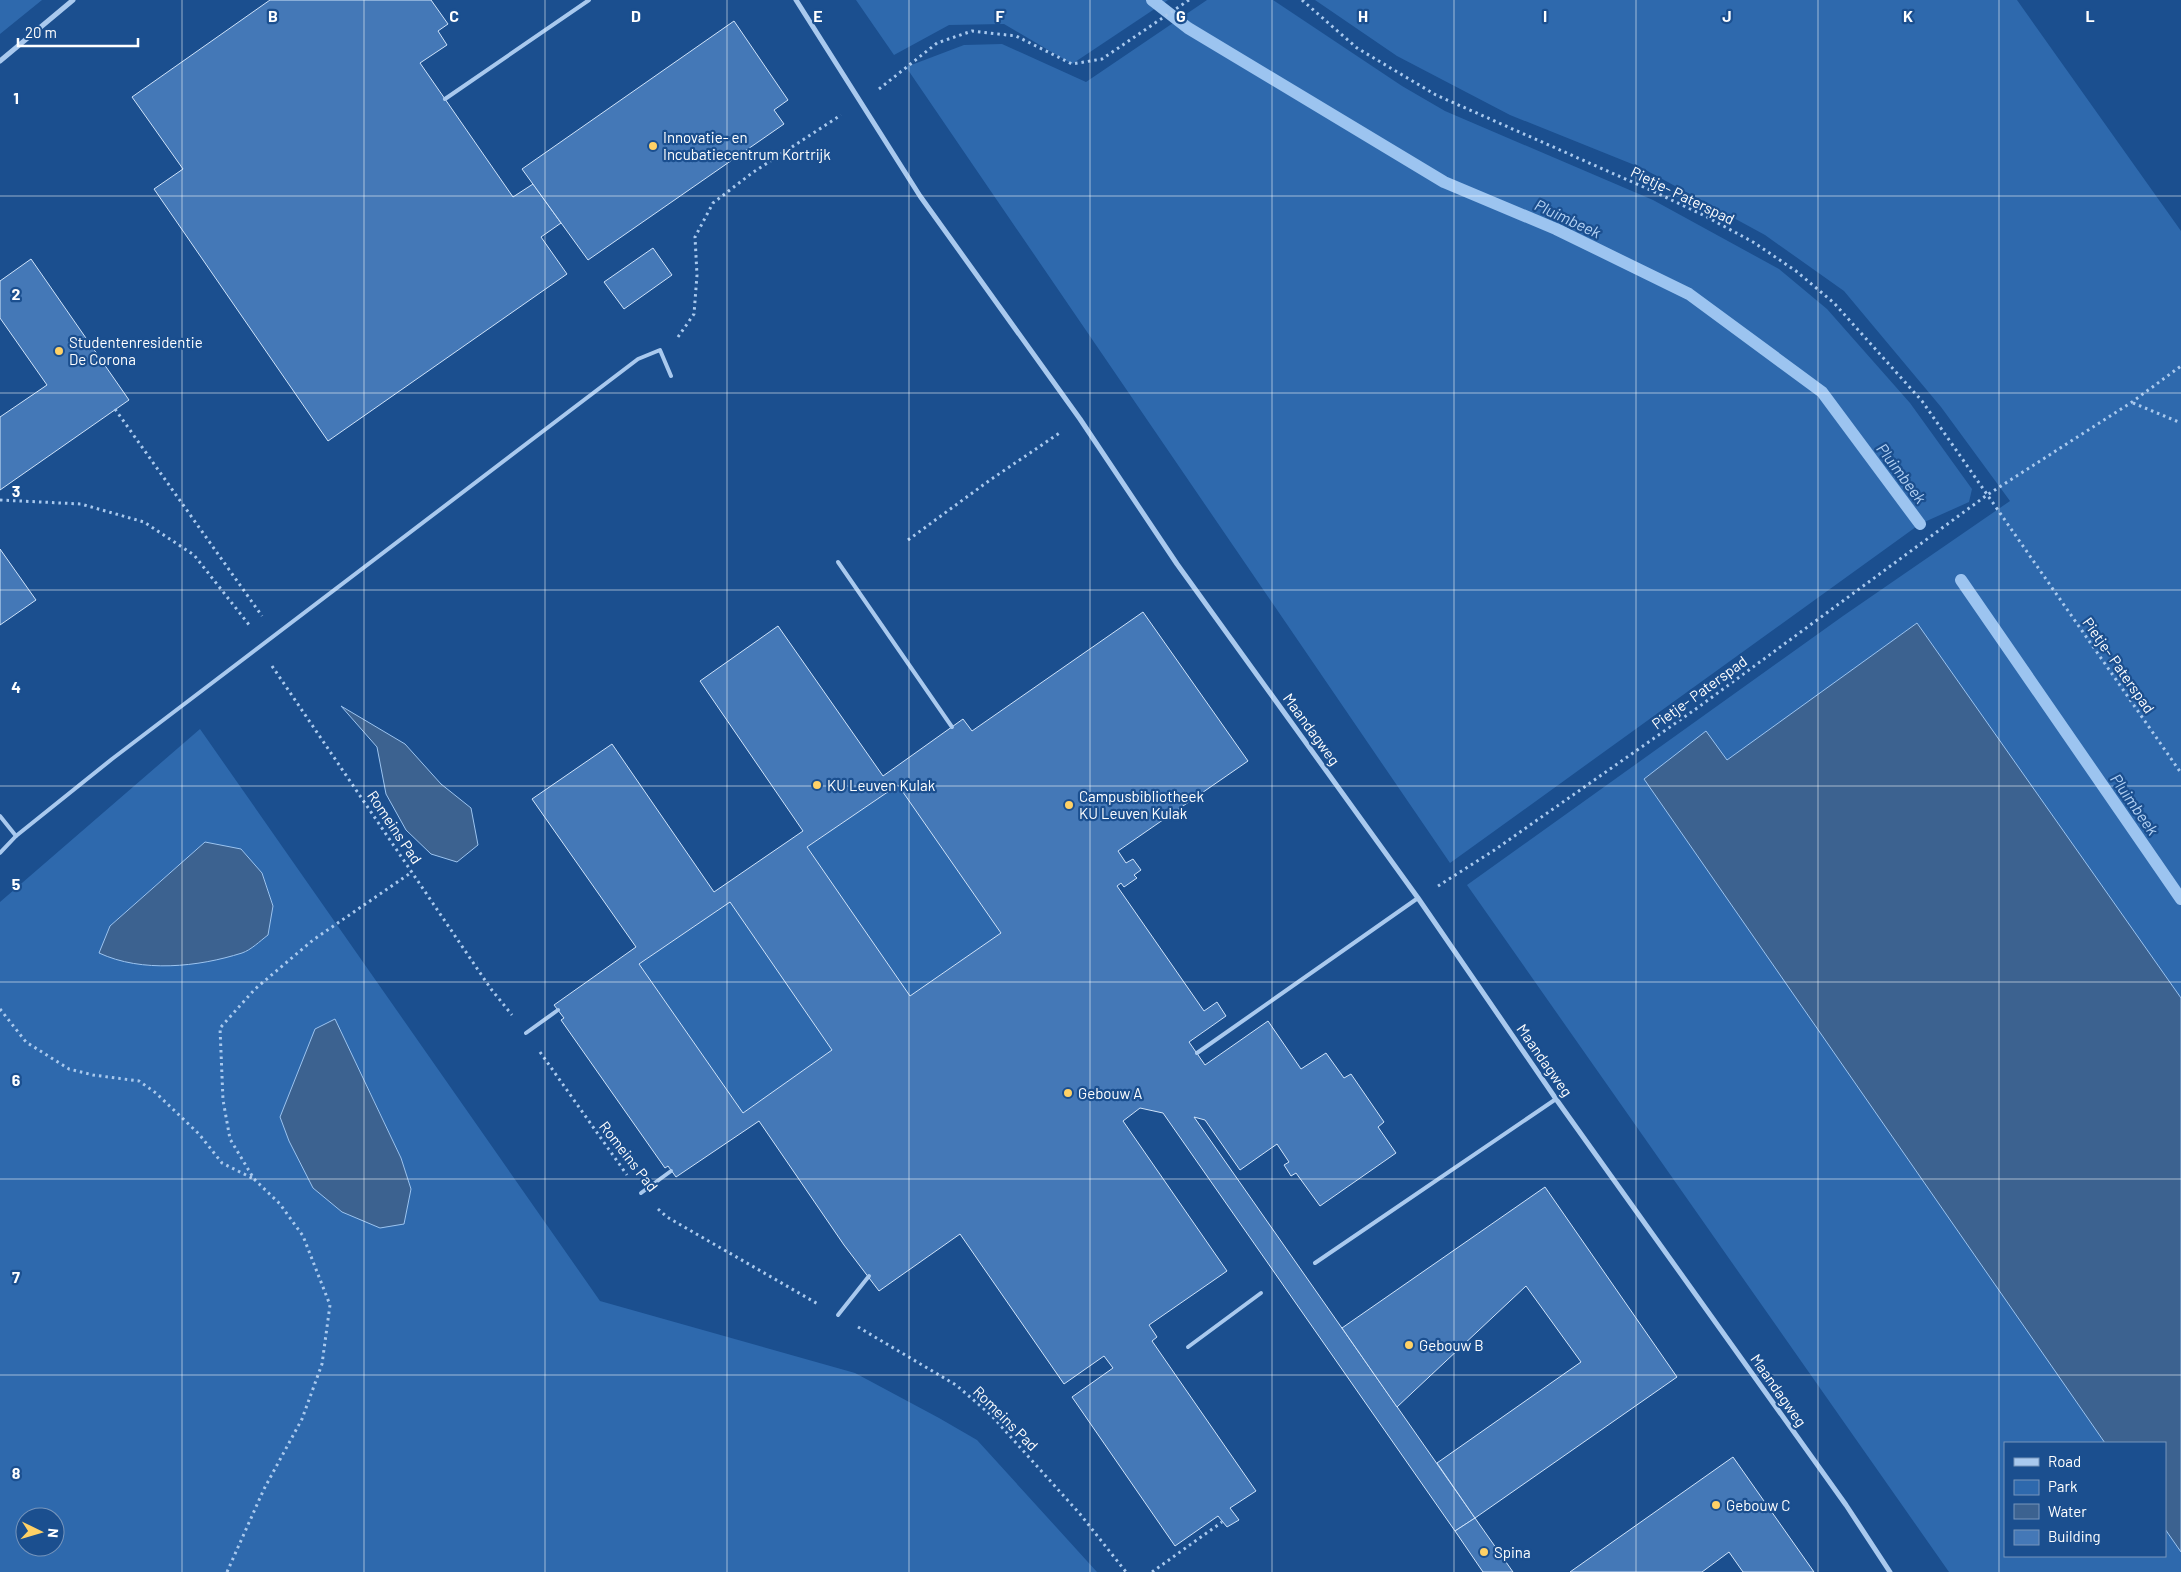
<svg xmlns="http://www.w3.org/2000/svg" width="2181" height="1572" viewBox="0 0 2181 1572" font-family="Barlow,sans-serif">
<rect width="100%" height="100%" fill="#1b4f8f"/>
<!-- green -->
<g fill="#2e69ad" fill-rule="evenodd">
<polygon points="0,0 42,0 0,34"/>
<polygon points="856,0 1168,0 1072,64 1004,24 949,25 894,55"/>
<polygon points="1207,0 1273,0 1402,86 1445,111 1653,200 1779,269 1827,309 1910,403 1972,489 1969,502 1920,524 1450,863 906,67 964,45 1002,44 1086,82"/>
<polygon points="1315,0 2017,0 2181,231 2181,998 1917,623 1727,761 1644,779 2105,1443 2005,1443 2005,1556 2165,1556 2165,1529 2181,1552 2181,1572 1949,1572 1467,885 1843,616 2010,501 1941,407 1844,291 1765,235 1642,168 1510,115 1397,56"/>
<path d="M 200,729 L 600,1301 L 855,1373 L 939,1418 L 977,1440 L 1097,1572 L 0,1572 L 0,902 ZM 205,842 L 262,873 L 273,905 L 268,935 L 244,952 L 199,963 L 148,966 L 110,926 ZM 357,1064 L 401,1158 L 411,1189 ZM 25,1517 L 55,1517 L 55,1547 L 25,1547 Z"/>
<polygon points="898,785 1001,933 910,996 807,847"/>
<polygon points="730,902 832,1050 743,1113 639,964"/>
</g>
<!-- water -->
<g fill="#3c6290" stroke="#9cc4f0">
<polygon points="1917,623 2181,998 2181,1552 2165,1529 2165,1443 2105,1443 1644,779 1706,731 1727,760"/>
<polygon points="341,706 405,744 441,784 471,808 478,845 457,862 431,854 406,830 386,794 377,747"/>
<path d="M 205,842 L 241,849 L 262,873 L 273,906 L 268,935 C 260,941 251,950 242,953 C 198,967 142,973 99,953 L 110,926 Z"/>
<polygon points="335,1019 401,1158 411,1189 404,1224 380,1228 342,1212 313,1188 289,1141 280,1117 315,1029"/>
</g>
<g fill="none" stroke-linecap="round" stroke-linejoin="round">
<!-- stream -->
<g stroke="#9cc4f0" stroke-width="12">
<polyline points="1152,0 1188,28 1444,182 1556,229 1689,294 1822,392 1920,524"/>
<polyline points="1961,580 2181,899"/>
</g>
</g>
<!-- building -->
<g fill="#4478b7" stroke="#cfe3fa" fill-rule="evenodd">
<polygon points="270,0 431,0 448,24 438,31 447,45 420,63 513,197 533,184 561,223 541,237 567,274 328,441 154,189 183,169 132,97"/>
<polygon points="734,21 788,100 774,110 784,124 588,260 522,169"/>
<polygon points="653,248 672,275 624,309 604,282"/>
<polygon points="31,259 129,400 0,490 0,417 47,385 0,318 0,281"/>
<polygon points="0,549 36,600 0,625"/>
<path d="M 1143,612 L 1248,761 L 1118,851 L 1126,863 L 1133,859 L 1141,870 L 1134,875 L 1137,878 L 1124,887 L 1121,883 L 1117,886 L 1204,1011 L 1217,1002 L 1226,1016 L 1189,1042 L 1205,1065 L 1268,1021 L 1301,1069 L 1326,1053 L 1344,1078 L 1351,1074 L 1384,1122 L 1378,1127 L 1396,1153 L 1320,1206 L 1296,1173 L 1291,1176 L 1284,1165 L 1289,1162 L 1277,1144 L 1240,1170 L 1205,1120 L 1194,1117 L 1475,1518 L 1455,1531 L 1163,1113 L 1140,1108 L 1123,1121 L 1227,1271 L 1149,1325 L 1157,1337 L 1152,1341 L 1256,1491 L 1230,1508 L 1239,1520 L 1227,1527 L 1218,1516 L 1175,1546 L 1072,1397 L 1113,1368 L 1104,1356 L 1064,1384 L 960,1234 L 879,1291 L 844,1245 L 759,1121 L 676,1177 L 668,1166 L 665,1168 L 561,1020 L 564,1018 L 554,1005 L 636,947 L 532,799 L 612,744 L 714,892 L 803,831 L 700,681 L 778,626 L 883,776 L 963,719 L 972,731 ZM 898,785 L 1001,933 L 910,996 L 807,847 ZM 730,902 L 832,1050 L 743,1113 L 639,964 Z"/>
<polygon points="1545,1187 1677,1377 1475,1518 1437,1463 1581,1362 1526,1286 1397,1407 1342,1328"/>
<polygon points="1733,1457 1814,1572 1743,1572 1729,1552 1702,1572 1570,1572"/>
<polygon points="1475,1518 1513,1572 1483,1572 1455,1531"/>
</g>
<g fill="none" stroke-linecap="round" stroke-linejoin="round">
<!-- path -->
<g stroke="#a9c9ee" stroke-width="3" stroke-dasharray="2.5 4" stroke-linecap="butt">
<polyline points="1302,0 1357,48 1436,95 1657,193 1705,216 1753,242 1796,271 1834,303 1922,401 2181,773"/>
<polyline points="879,89 937,43 972,31 1016,36 1072,64 1102,59 1189,0"/>
<polyline points="678,337 694,314 697,275 695,237 713,203 752,173 841,115"/>
<polyline points="2133,403 2181,423"/>
<polyline points="115,409 262,616"/>
<polyline points="0,500 81,504 144,522 194,555 250,626"/>
<polyline points="908,540 990,480 1061,432"/>
<polyline points="272,666 491,989 512,1015"/>
<polyline points="1438,886 1493,851 1700,706 1987,495 2132,402 2181,366"/>
<polyline points="0,1009 26,1042 69,1069 93,1075 139,1081 156,1093 199,1134 222,1163 254,1179"/>
<polyline points="540,1052 627,1175"/>
<polyline points="658,1209 667,1217 818,1304"/>
<polyline points="858,1327 956,1385 991,1415 1080,1514 1126,1572"/>
<polyline points="227,1572 264,1489 302,1419 322,1364 330,1305 303,1236 280,1204 254,1179 230,1139 223,1100 220,1028 255,989 313,940 412,872"/>
<polyline points="1152,1572 1222,1522"/>
</g>
<!-- lane -->
<g stroke="#a9c9ee" stroke-width="4">
<polyline points="445,99 589,0"/>
<polyline points="838,562 952,727"/>
<polyline points="0,816 16,836"/>
<polyline points="0,853 16,836 112,759 638,359 660,350 671,376"/>
<polyline points="526,1033 558,1010"/>
<polyline points="1197,1053 1418,898"/>
<polyline points="641,1193 671,1171"/>
<polyline points="1315,1263 1556,1099"/>
<polyline points="838,1315 869,1276"/>
<polyline points="1188,1347 1261,1293"/>
</g>
<!-- street -->
<g stroke="#a9c9ee" stroke-width="5">
<polyline points="796,0 920,196 1080,419 1177,564 1418,898 1556,1099 1846,1505 1890,1572"/>
<polyline points="0,61 73,0"/>
</g>
</g>
<!-- grid -->
<path fill="none" stroke="#fff" stroke-width="1" stroke-opacity="0.55" d="M 182,0 L 182,1572M 364,0 L 364,1572M 545,0 L 545,1572M 727,0 L 727,1572M 909,0 L 909,1572M 1090,0 L 1090,1572M 1272,0 L 1272,1572M 1454,0 L 1454,1572M 1636,0 L 1636,1572M 1818,0 L 1818,1572M 1999,0 L 1999,1572M 0,196 L 2181,196M 0,393 L 2181,393M 0,590 L 2181,590M 0,786 L 2181,786M 0,982 L 2181,982M 0,1179 L 2181,1179M 0,1375 L 2181,1375"/>
<!-- markers -->
<g fill="#ffd166" stroke="#1b4f8f" stroke-width="2">
<circle cx="653" cy="146" r="5"/>
<circle cx="59" cy="351" r="5"/>
<circle cx="817" cy="785" r="5"/>
<circle cx="1069" cy="805" r="5"/>
<circle cx="1068" cy="1093" r="5"/>
<circle cx="1409" cy="1345" r="5"/>
<circle cx="1716" cy="1505" r="5"/>
<circle cx="1484" cy="1552" r="5"/>
</g>
<g text-anchor="middle" dominant-baseline="central" stroke-width="4.5" stroke-linejoin="round" paint-order="stroke">
<!-- poi labels -->
<g font-size="15" fill="#fff" stroke="#1b4f8f" text-anchor="start">
<text x="663" y="137">Innovatie- en<tspan x="663" dy="17">Incubatiecentrum Kortrijk</tspan></text>
<text x="69" y="342">Studentenresidentie<tspan x="69" dy="17">De Corona</tspan></text>
<text x="827" y="785">KU Leuven Kulak</text>
<text x="1079" y="796">Campusbibliotheek<tspan x="1079" dy="17">KU Leuven Kulak</tspan></text>
<text x="1078" y="1093">Gebouw A</text>
<text x="1419" y="1345">Gebouw B</text>
<text x="1726" y="1505">Gebouw C</text>
<text x="1494" y="1552">Spina</text>
</g>
<!-- street labels -->
<g font-size="15" fill="#fff" stroke="#1b4f8f">
<text transform="translate(1683 195) rotate(26)">Pietje- Paterspad</text>
<text transform="translate(2119 665) rotate(55)">Pietje- Paterspad</text>
<text transform="translate(1699 692) rotate(-36)">Pietje- Paterspad</text>
<text transform="translate(1312 729) rotate(54)">Maandagweg</text>
<text transform="translate(395 827) rotate(56)">Romeins Pad</text>
<text transform="translate(1545 1060) rotate(55)">Maandagweg</text>
<text transform="translate(629 1156) rotate(52)">Romeins Pad</text>
<text transform="translate(1779 1390) rotate(55)">Maandagweg</text>
<text transform="translate(1006 1418) rotate(45)">Romeins Pad</text>
</g>
<!-- water labels -->
<g font-size="16" font-style="italic" fill="#b5d3f5" stroke="#1b4f8f">
<text transform="translate(1568 218) rotate(25)">Pluimbeek</text>
<text transform="translate(1902 473) rotate(53)">Pluimbeek</text>
<text transform="translate(2135 804) rotate(55)">Pluimbeek</text>
</g>
</g>
<g font-size="16" text-anchor="middle" font-weight="bold" fill="#fff" stroke="#1b4f8f" stroke-width="4.5" stroke-linejoin="round" paint-order="stroke">
<text x="273" y="22">B</text>
<text x="454" y="22">C</text>
<text x="636" y="22">D</text>
<text x="818" y="22">E</text>
<text x="1000" y="22">F</text>
<text x="1181" y="22">G</text>
<text x="1363" y="22">H</text>
<text x="1545" y="22">I</text>
<text x="1727" y="22">J</text>
<text x="1908" y="22">K</text>
<text x="2090" y="22">L</text>
<text x="16" y="104">1</text>
<text x="16" y="300">2</text>
<text x="16" y="497">3</text>
<text x="16" y="693">4</text>
<text x="16" y="890">5</text>
<text x="16" y="1086">6</text>
<text x="16" y="1283">7</text>
<text x="16" y="1479">8</text>
</g>
<!-- legend -->
<rect x="2004" y="1442" width="162" height="115" fill="#1b4f8f" stroke="#7695bc"/>
<rect x="2014" y="1458" width="25" height="8" fill="#a9c9ee" stroke="#7695bc"/>
<text x="2048" y="1467" font-size="15" fill="#ffffff">Road</text>
<rect x="2014" y="1480" width="25" height="15" fill="#2e69ad" stroke="#7695bc"/>
<text x="2048" y="1492" font-size="15" fill="#ffffff">Park</text>
<rect x="2014" y="1504" width="25" height="15" fill="#3c6290" stroke="#7695bc"/>
<text x="2048" y="1517" font-size="15" fill="#ffffff">Water</text>
<rect x="2014" y="1530" width="25" height="15" fill="#4478b7" stroke="#7695bc"/>
<text x="2048" y="1542" font-size="15" fill="#ffffff">Building</text>
<!-- north arrow -->
<g transform="translate(40 1532) rotate(95)"><circle r="24" fill="#1b4f8f" stroke="#7695bc"/>
<path d="M0-4L9 19L0 12L-9 19Z" fill="#ffd166"/>
<text y="-8" font-size="14" font-weight="bold" text-anchor="middle" fill="#ffffff">N</text>
</g>
<!-- scale -->
<path d="M18 38v8h120v-8" fill="none" stroke="#ffffff" stroke-width="2.5"/>
<text x="25" y="38" font-size="15" fill="#ffffff" stroke="#1b4f8f" stroke-width="4" paint-order="stroke">20 m</text>
</svg>
